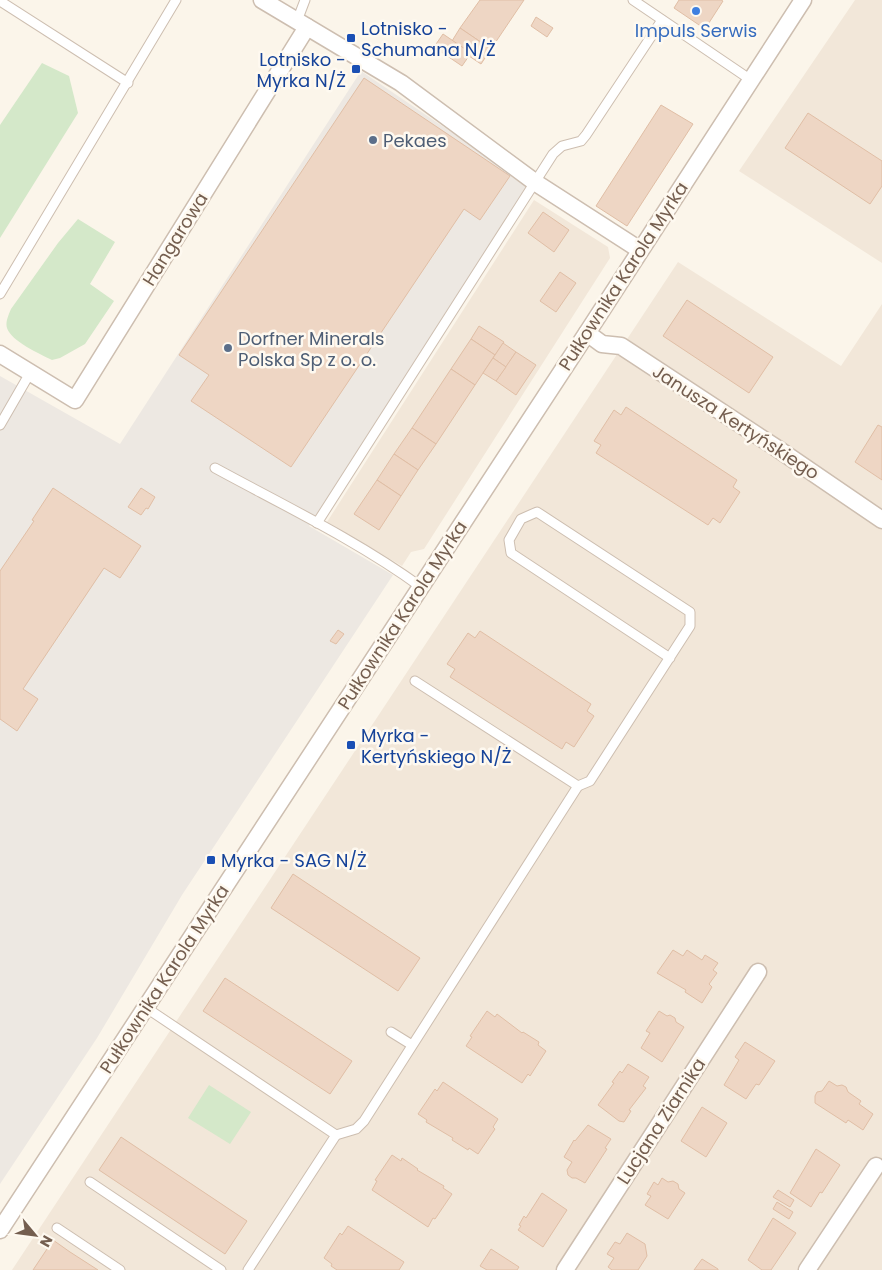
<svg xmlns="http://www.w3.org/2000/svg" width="882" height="1270" viewBox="0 0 882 1270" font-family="Poppins,sans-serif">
<rect width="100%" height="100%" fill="#fbf5ea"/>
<!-- residential -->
<g fill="#f2e7d9">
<polygon points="855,0 882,0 882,263 739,171"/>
<polygon points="534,200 608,247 610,258 424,549 411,552 402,566 327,522"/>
<polygon points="678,262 841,366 882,304 882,1270 12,1270"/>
</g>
<!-- industrial -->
<polygon fill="#ede8e2" points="361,71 528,184 309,526 393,575 182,895 97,1038 0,1184 0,376 120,444"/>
<!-- green -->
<g fill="#d4e8c9">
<polygon points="42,63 69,76 78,113 0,238 0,125"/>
<path d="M 78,219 L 115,242 L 90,284 L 114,301 L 85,344 L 60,358 L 52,360 C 40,354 11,341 7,328 C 5,322 9,314 11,309 L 58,243 Z"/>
<polygon points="209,1085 251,1112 230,1144 188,1118"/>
</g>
<!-- building -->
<g fill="#eed6c4" stroke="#e0bea5">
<polygon points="480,0 524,0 491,49 460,28"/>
<polygon points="679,0 721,0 723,1 705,29 674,8"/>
<polygon points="536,17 553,28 547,37 531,26"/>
<polygon points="460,28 491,49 481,64 469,56 471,53 452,41"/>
<polygon points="443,34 471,53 462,66 434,47"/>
<polygon points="364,78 510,176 480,220 464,209 291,467 191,401 209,375 179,355"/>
<polygon points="661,105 693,124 627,226 596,206"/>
<polygon points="808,113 882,161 882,186 870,204 785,148"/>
<polygon points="543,212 569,230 554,252 528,233"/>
<polygon points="560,272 576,283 556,312 540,301"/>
<polygon points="687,300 773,357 749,393 663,336"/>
<polygon points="479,326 504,342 495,355 471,339"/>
<polygon points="471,339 495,355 475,385 451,369"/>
<polygon points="503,343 516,352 506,367 493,358"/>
<polygon points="516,352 536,365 516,395 496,381"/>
<polygon points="493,358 506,367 496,381 483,373"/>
<polygon points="451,369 475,385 436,444 412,428"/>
<polygon points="626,407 737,480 733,487 740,492 720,523 713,518 708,525 596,453 601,445 594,441 614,410 621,415"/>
<polygon points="878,425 882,427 882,480 855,462"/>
<polygon points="412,428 436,444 418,470 394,454"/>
<polygon points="394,454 418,470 401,496 377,480"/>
<polygon points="377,480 401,496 379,530 354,514"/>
<polygon points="53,488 141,546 120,578 104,568 23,689 38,699 17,731 0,719 0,571 34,521 32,520"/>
<polygon points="141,488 155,497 148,509 146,508 141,515 128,507"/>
<polygon points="338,630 344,634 336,644 330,641"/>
<polygon points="480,631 591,704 587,711 594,716 574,747 566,742 562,749 450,677 455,669 447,664 468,633 475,638"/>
<polygon points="293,874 420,958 398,991 271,908"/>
<polygon points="673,950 683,956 687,950 702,960 705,955 718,963 713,970 717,973 709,984 712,987 702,1003 685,992 686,990 657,973"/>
<polygon points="225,978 352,1061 330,1094 203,1011"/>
<polygon points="487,1011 495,1017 497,1014 522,1033 523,1032 539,1042 538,1045 546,1051 530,1076 528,1074 522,1083 466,1046 472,1037 470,1036"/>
<polygon points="659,1011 667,1016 670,1015 675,1018 676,1022 684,1027 662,1062 641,1048 650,1033 646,1031"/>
<polygon points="745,1042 775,1061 759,1085 756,1084 746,1099 724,1085 739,1060 735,1057"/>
<polygon points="628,1064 649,1077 643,1086 646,1088 629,1110 631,1111 624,1122 619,1121 598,1105 614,1083 612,1082 620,1071 622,1073"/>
<polygon points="829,1081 837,1086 842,1085 846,1087 848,1092 861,1101 859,1104 873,1114 863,1130 848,1120 846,1123 815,1103 815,1096 817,1092 822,1091"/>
<polygon points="443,1082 498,1119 493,1127 495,1129 478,1154 469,1148 468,1150 452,1140 453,1138 426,1122 427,1120 418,1114 435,1089 437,1091"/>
<polygon points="702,1107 727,1123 706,1157 681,1141"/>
<polygon points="588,1125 611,1139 605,1148 607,1149 585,1183 576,1178 572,1178 568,1175 567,1170 572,1162 564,1157 574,1140 575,1141"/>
<polygon points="121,1137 247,1221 225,1254 99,1170"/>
<polygon points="816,1149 840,1165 822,1193 820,1192 811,1207 790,1193"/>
<polygon points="392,1155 401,1161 402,1158 418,1169 417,1170 444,1186 443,1188 452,1194 435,1219 433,1218 428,1227 372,1190 377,1181 375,1180"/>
<polygon points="662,1178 668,1182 673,1181 678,1184 679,1189 685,1193 668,1219 645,1205 651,1196 647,1194 654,1182 658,1185"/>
<polygon points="778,1190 794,1200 790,1207 773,1197"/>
<polygon points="542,1193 567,1210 543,1247 518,1230 521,1226 519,1225 524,1216 526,1218"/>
<polygon points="777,1202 793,1212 789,1219 773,1209"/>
<polygon points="773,1218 796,1233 771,1270 762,1270 748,1260"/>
<polygon points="348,1226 404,1262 399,1270 337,1270 331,1266 332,1264 324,1258 340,1233 342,1235"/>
<polygon points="627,1233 645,1244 647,1256 638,1270 612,1270 608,1267 614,1258 607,1254 615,1242 620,1244"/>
<polygon points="53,1240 70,1252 98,1270 33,1270"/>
<polygon points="491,1249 519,1267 517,1270 487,1270 480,1266"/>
<polygon points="702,1259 718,1269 718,1270 694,1270"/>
</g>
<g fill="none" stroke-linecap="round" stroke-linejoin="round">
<defs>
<g id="lane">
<polyline points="633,0 751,80"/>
<polyline points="0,1 128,83"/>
<polyline points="297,21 305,0"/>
<polyline points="0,294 176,0"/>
<polyline points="0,425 30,373"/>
<path d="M 215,468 C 283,505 358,541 421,587"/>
<polyline points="317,523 553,154 562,146 581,141 586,135 662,20"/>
<polyline points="415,681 578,786 590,781 690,626 690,612 537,512 521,519 509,540 511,553 670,658"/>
<polyline points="145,1007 336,1135 248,1270"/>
<polyline points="391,1032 412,1045"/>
<polyline points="336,1135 356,1129 364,1121 578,786"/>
<polyline points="90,1182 221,1270"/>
<polyline points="57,1228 120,1270"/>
</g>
<g id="street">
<polyline points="262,0 401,83 536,183 640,250"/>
<polyline points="587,333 602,344 621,346 778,449 882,520"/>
<polyline points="0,354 75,400 307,27"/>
<polyline points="0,1230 587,333 803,0"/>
<polyline points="565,1270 758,972"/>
<polyline points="807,1270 876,1166"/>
</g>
</defs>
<!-- lane casing -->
<use href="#lane" stroke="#cdbeb0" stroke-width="11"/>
<!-- street casing -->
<use href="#street" stroke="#cdbeb0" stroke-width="19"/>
<!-- lane -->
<use href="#lane" stroke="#fff" stroke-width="9"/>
<!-- street -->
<use href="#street" stroke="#fff" stroke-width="16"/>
</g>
<!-- markers -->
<circle fill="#3f7fe0" stroke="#fef9f0" stroke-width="2" cx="696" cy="11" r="5"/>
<g fill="#1a4fb4" stroke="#fef9f0" stroke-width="2">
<rect x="346" y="33" width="10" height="10" rx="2.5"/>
<rect x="351" y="64" width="10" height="10" rx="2.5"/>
<rect x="346" y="740" width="10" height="10" rx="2.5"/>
<rect x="206" y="855" width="10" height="10" rx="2.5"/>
</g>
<g fill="#5c6f8a" stroke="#fef9f0" stroke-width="2">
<circle cx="373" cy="140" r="5"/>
<circle cx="228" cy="348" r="5"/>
</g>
<g text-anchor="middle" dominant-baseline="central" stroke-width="5" stroke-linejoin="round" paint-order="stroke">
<!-- transit labels -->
<g font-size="18" fill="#164399" stroke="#fef9f0" text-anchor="start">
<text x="361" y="28">Lotnisko -<tspan x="361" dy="21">Schumana N/Ż</tspan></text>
<text x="346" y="59" text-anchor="end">Lotnisko -<tspan x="346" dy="21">Myrka N/Ż</tspan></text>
<text x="361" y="735">Myrka -<tspan x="361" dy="21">Kertyńskiego N/Ż</tspan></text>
<text x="221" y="860">Myrka - SAG N/Ż</text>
</g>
<!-- shop labels -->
<g font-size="18" fill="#366cbe" stroke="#fef9f0">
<text x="696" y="30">Impuls Serwis</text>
</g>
<!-- service labels -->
<g font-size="18" fill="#4e5e75" stroke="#fef9f0" text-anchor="start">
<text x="383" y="140">Pekaes</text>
<text x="238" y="338">Dorfner Minerals<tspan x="238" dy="21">Polska Sp z o. o.</tspan></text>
</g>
<!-- street labels -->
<g font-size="18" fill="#745e4f" stroke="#fef9f0">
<text transform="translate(175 239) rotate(-58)">Hangarowa</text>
<text transform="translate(623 276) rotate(-57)">Pułkownika Karola Myrka</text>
<text transform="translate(736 422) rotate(33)">Janusza Kertyńskiego</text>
<text transform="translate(402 615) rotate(-57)">Pułkownika Karola Myrka</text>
<text transform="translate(164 979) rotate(-57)">Pułkownika Karola Myrka</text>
<text transform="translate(661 1121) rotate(-57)">Lucjana Ziarnika</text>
</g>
</g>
<!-- north arrow -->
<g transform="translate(35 1235) rotate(119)" stroke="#fef9f0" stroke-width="4" paint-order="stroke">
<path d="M0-4L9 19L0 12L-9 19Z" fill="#745e4f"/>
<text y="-8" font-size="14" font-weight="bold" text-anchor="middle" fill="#745e4f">N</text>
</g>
</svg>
